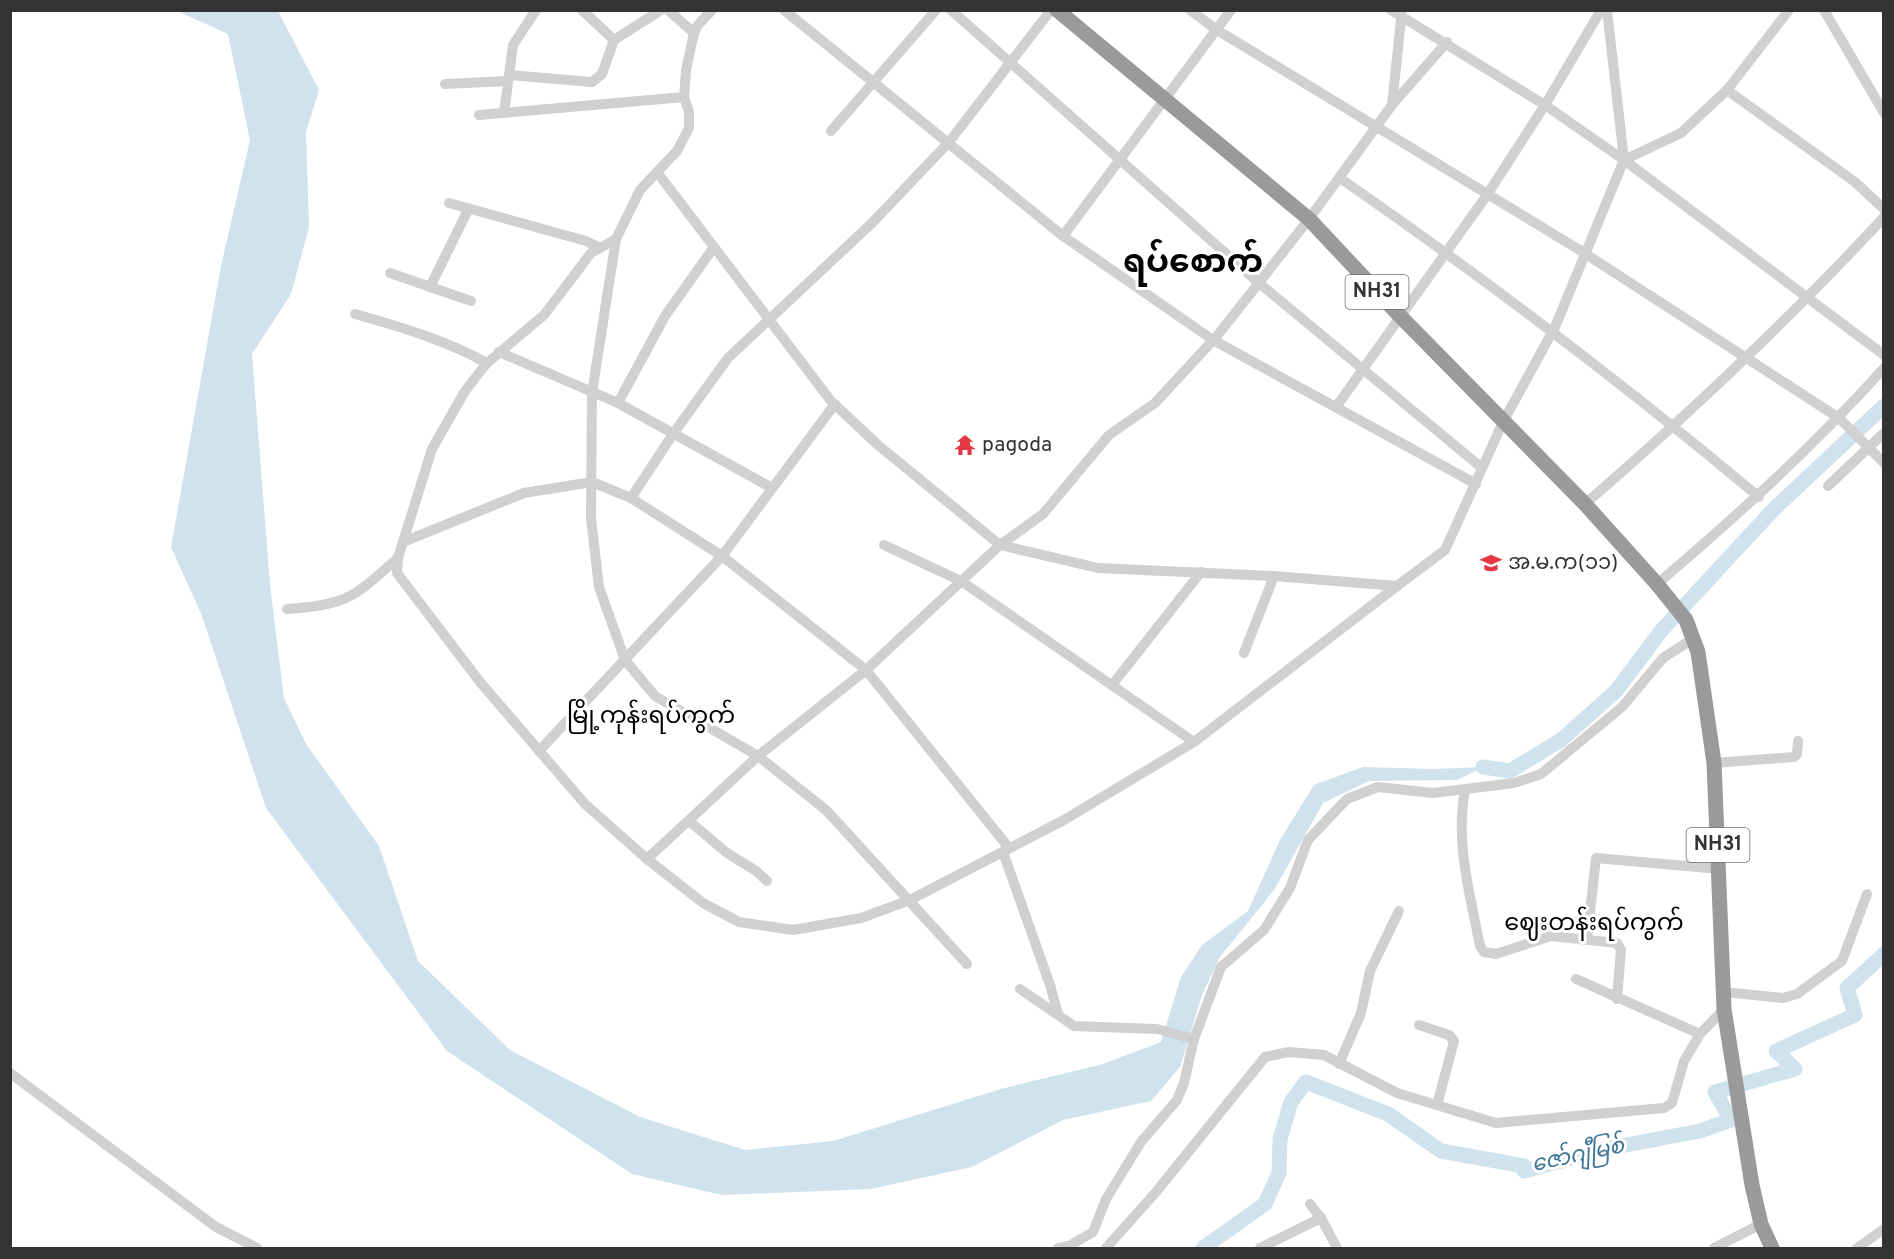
<svg xmlns="http://www.w3.org/2000/svg" width="1894" height="1259" viewBox="0 0 1894 1259" font-family="Overpass,'Noto Sans Myanmar',sans-serif">
<rect width="100%" height="100%" fill="#fff"/>
<!-- water -->
<polygon fill="#cfe2ee" points="177,11 278,11 319,90 306,132 309,227 291,294 252,354 270,585 284,698 306,744 379,846 418,961 510,1050 640,1117 745,1150 833,1141 1001,1089 1103,1064 1161,1042 1181,977 1202,945 1248,911 1280,840 1314,785 1363,767 1433,769 1483,767 1457,780 1369,781 1323,803 1274,890 1220,957 1202,995 1180,1067 1151,1101 1063,1120 972,1167 870,1189 722,1195 632,1174 447,1051 266,808 202,616 171,547 221,266 250,140 228,34"/>
<g fill="none" stroke-linecap="round" stroke-linejoin="round">
<!-- river -->
<g stroke="#cfe2ee" stroke-width="15">
<polyline points="1483,767 1510,771 1561,740 1616,691 1661,631 1774,509 1884,406"/>
<polyline points="1203,1248 1265,1204 1279,1173 1280,1139 1291,1102 1306,1082 1388,1114 1441,1151 1524,1166 1524,1171 1605,1149 1700,1131 1731,1120 1715,1092 1795,1069 1776,1051 1855,1015 1847,988 1884,954"/>
</g>
<!-- minor -->
<g stroke="#d0d0d0" stroke-width="10">
<polyline points="582,10 614,40"/>
<polyline points="668,10 694,33"/>
<polyline points="712,10 698,25 694,33 686,70 684,97 689,112 689,128 677,151 640,190 616,239 592,393 591,518 599,587 625,660 655,696 758,756 826,810 967,964"/>
<polyline points="784,10 1063,236 1213,340 1476,484"/>
<polyline points="951,10 1259,283 1482,468"/>
<polyline points="1190,10 1217,30 1578,249 1839,418 1884,463"/>
<polyline points="1391,10 1545,105 1624,160 1884,355"/>
<polyline points="1824,10 1884,113"/>
<polyline points="509,75 592,82 602,74 614,40 661,10"/>
<polyline points="445,84 508,81"/>
<polyline points="1727,90 1855,182 1884,209"/>
<polyline points="1392,105 1447,42"/>
<polyline points="504,113 513,45 536,10"/>
<polyline points="479,115 684,97"/>
<polyline points="831,131 936,10"/>
<polyline points="1624,160 1681,133 1727,90 1789,10"/>
<polyline points="657,172 831,401 878,445 1000,545 1098,568 1274,576 1397,586 1445,550 1503,422 1555,327 1624,160 1607,10"/>
<path d="M 1340,178 C 1484,278 1624,384 1759,497"/>
<polyline points="449,203 586,241 600,248"/>
<polyline points="1063,236 1231,10"/>
<polyline points="616,239 591,253 544,315 487,363 465,391 432,449 398,558 397,573 480,682 585,804 647,859 703,903 739,922 793,930 861,918 910,900 1064,820 1194,742 1397,586"/>
<polyline points="390,273 471,301"/>
<polyline points="430,287 469,208"/>
<path d="M 355,314 C 401,327 445,340 487,363"/>
<polyline points="499,352 618,403 772,488"/>
<polyline points="618,403 665,316 714,247"/>
<polyline points="1336,407 1487,195 1545,105 1601,10"/>
<polyline points="1828,486 1884,433"/>
<polyline points="631,498 673,434 728,358 872,223 949,142 1051,10"/>
<path d="M 1585,504 C 1690,413 1790,319 1884,217"/>
<polyline points="403,542 524,493 592,482 631,498 722,556 866,670 1009,848"/>
<polyline points="884,545 961,581 1194,742"/>
<path d="M 1657,584 C 1738,515 1813,447 1884,368"/>
<path d="M 287,609 C 350,604 352,598 398,558"/>
<polyline points="1244,653 1274,576"/>
<polyline points="1112,685 1201,572"/>
<polyline points="539,751 722,556 835,404"/>
<polyline points="1714,763 1794,757 1797,754 1798,741"/>
<path d="M 1465,790 C 1455,843 1470,894 1480,946 L 1484,952 L 1496,954 L 1551,936 L 1617,943 L 1621,950 L 1617,999"/>
<polyline points="689,821 727,853 756,871 767,881"/>
<polyline points="1003,852 1050,985 1058,1014"/>
<polyline points="647,859 758,756 866,670 1000,545 1043,514 1109,435 1155,403 1217,336 1309,219 1392,105 1402,10"/>
<polyline points="1587,939 1596,858 1720,869"/>
<polyline points="1576,979 1700,1034"/>
<polyline points="1020,989 1074,1026 1157,1029 1194,1039"/>
<polyline points="1724,992 1783,998 1797,994 1842,961 1867,894"/>
<polyline points="1419,1025 1449,1035 1454,1041 1437,1105"/>
<polyline points="1339,1064 1361,1013 1370,971 1399,911"/>
<polyline points="10,1073 216,1227 257,1248"/>
<polyline points="1310,1204 1321,1218 1337,1248"/>
<polyline points="1058,1248 1069,1246 1093,1232 1106,1199 1141,1142 1177,1100 1184,1083 1194,1039 1221,967 1264,930 1290,888 1308,840 1347,799 1378,787 1433,793 1514,783 1541,774 1622,707 1663,658 1694,638"/>
<polyline points="1106,1248 1156,1192 1265,1057 1289,1052 1324,1055 1397,1093 1496,1123 1664,1108 1672,1103 1684,1061 1700,1034 1724,1009"/>
<polyline points="1260,1248 1321,1218"/>
<polyline points="1714,1248 1761,1224"/>
<polyline points="1857,1248 1884,1229"/>
</g>
<!-- highway -->
<polyline stroke="#9a9a9a" stroke-width="15" points="1057,10 1309,219 1400,316 1585,504 1657,584 1686,620 1698,652 1714,763 1724,1009 1752,1185 1761,1224 1772,1248"/>
</g>
<!-- icons -->
<defs>
<symbol id="temple-bare" viewBox="-9 -9 18 18"><path d="M0-6L5-2H3V0L6.5 2.5H4V6H1.5V3h-3V6H-4V2.5H-6.5L-3 0V-2H-5Z" fill="#e63946" stroke="#fff" stroke-width="2.5" paint-order="stroke"/></symbol>
<symbol id="school-bare" viewBox="-9 -9 18 18"><path d="M0-5L7-2L0 1L-7-2ZM-4 1L0 2.5L4 1V4Q0 6-4 4Z" fill="#e63946" stroke="#fff" stroke-width="2.5" paint-order="stroke"/></symbol>
</defs>
<g fill-rule="evenodd">
<use href="#temple-bare" x="950" y="430" width="30" height="30"/>
<use href="#school-bare" x="1476" y="548" width="30" height="30"/>
</g>
<g text-anchor="middle" dominant-baseline="central" stroke-width="6" stroke-linejoin="round" paint-order="stroke">
<!-- shield labels -->
<g fill="#fff" stroke="#707070" stroke-width="1.5">
<rect x="1345.5" y="275" width="63" height="34" rx="4.5"/>
<rect x="1686.5" y="828" width="63" height="34" rx="4.5"/>
</g>
<g font-size="20" font-weight="bold" fill="#333">
<text x="1377" y="292">NH31</text>
<text x="1718" y="845">NH31</text>
</g>
<!-- poi labels -->
<g font-size="21" fill="#333" stroke="#fff" text-anchor="start">
<text x="982" y="445">pagoda</text>
<text x="1508" y="563">အ.မ.က(၁၁)</text>
</g>
<!-- water labels -->
<g font-size="22" font-style="italic" fill="#3f7597" stroke="#fff">
<text transform="translate(1578 1156) rotate(-12)">ဇော်ဂျီမြစ်</text>
</g>
<!-- quarter labels -->
<g font-size="24" fill="#000" stroke="#fff">
<text x="651" y="717">မြို့ကုန်းရပ်ကွက်</text>
<text x="1594" y="924">ဈေးတန်းရပ်ကွက်</text>
</g>
<!-- town labels -->
<g font-size="33" font-weight="bold" fill="#000" stroke="#fff">
<text x="1193" y="264">ရပ်စောက်</text>
</g>
</g>
<!-- border -->
<rect width="1894" height="1259" fill="none" stroke="#333333" stroke-width="24"/>
</svg>
